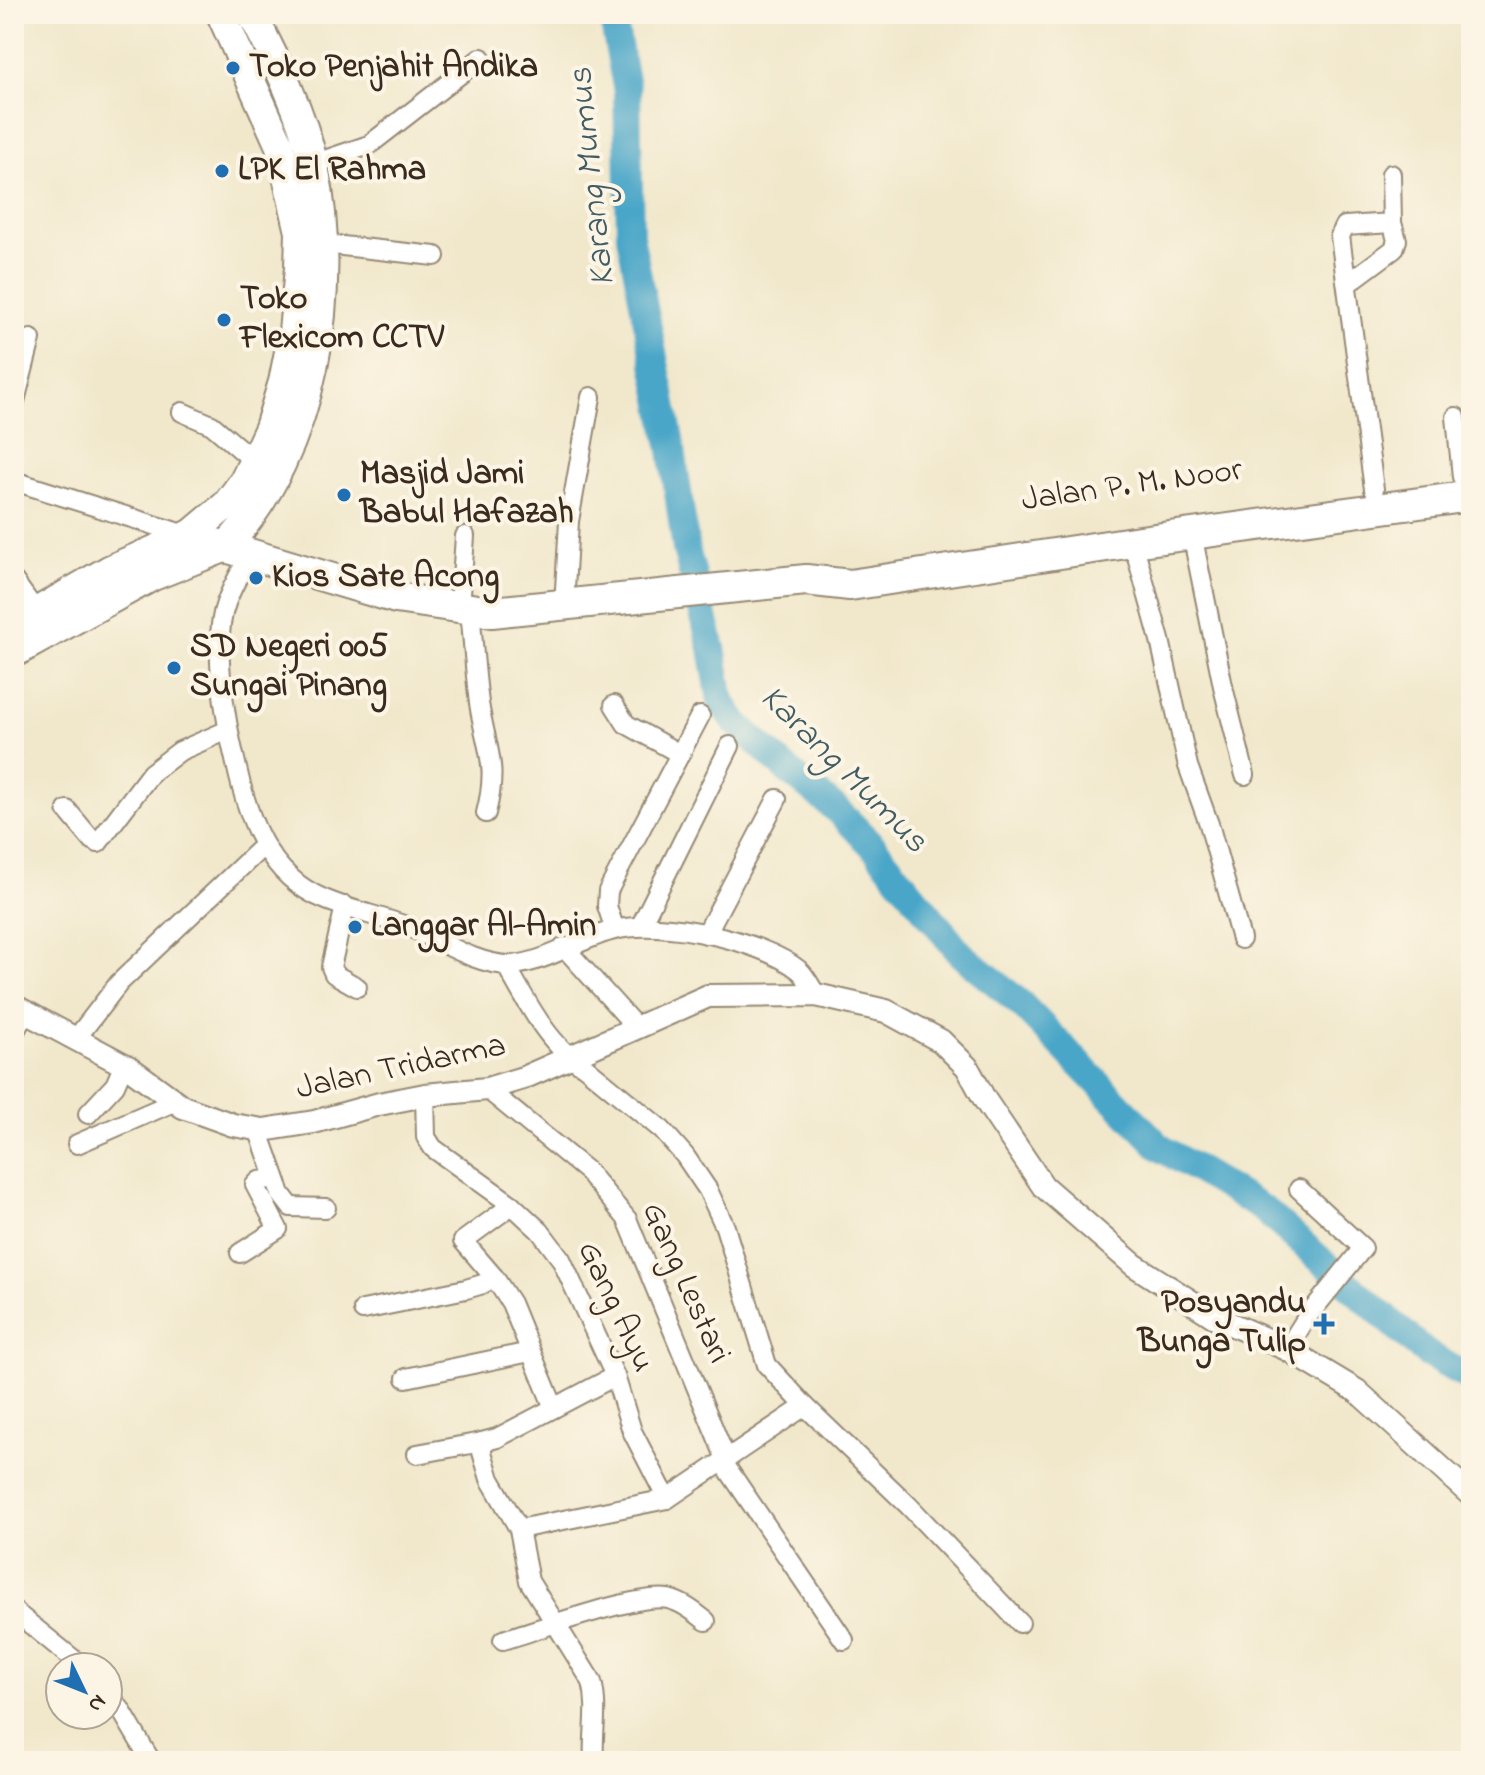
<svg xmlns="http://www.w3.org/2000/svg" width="1485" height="1775" viewBox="0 0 1485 1775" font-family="'Indie Flower',sans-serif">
<rect width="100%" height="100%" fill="#fcf5e5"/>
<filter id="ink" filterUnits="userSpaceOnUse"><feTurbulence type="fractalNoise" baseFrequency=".0125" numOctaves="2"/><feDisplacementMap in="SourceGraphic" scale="16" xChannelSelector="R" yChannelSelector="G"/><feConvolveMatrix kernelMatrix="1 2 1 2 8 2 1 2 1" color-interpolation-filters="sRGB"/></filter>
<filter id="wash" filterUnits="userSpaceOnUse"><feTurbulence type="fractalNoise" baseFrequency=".006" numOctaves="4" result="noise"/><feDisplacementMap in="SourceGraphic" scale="32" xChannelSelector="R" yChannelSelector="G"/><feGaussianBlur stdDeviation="1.8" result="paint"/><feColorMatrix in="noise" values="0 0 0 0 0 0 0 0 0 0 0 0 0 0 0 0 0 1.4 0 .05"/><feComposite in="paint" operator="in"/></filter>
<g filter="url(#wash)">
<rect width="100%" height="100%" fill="#f1e8cc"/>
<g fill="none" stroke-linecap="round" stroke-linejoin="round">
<!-- river -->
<polyline stroke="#4aa6c8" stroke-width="28" points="612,14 627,91 630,236 672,450 686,549 712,648 721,701 736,723 786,769 836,809 873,846 961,954 1021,1004 1161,1148 1263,1209 1426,1353 1471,1379"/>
</g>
</g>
<g filter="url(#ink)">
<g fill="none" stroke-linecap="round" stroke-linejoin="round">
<defs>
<g id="minor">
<polyline points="313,164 369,145 481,58"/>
<polyline points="324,244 435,256"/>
<polyline points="1347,284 1394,249 1397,240 1392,223"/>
<polyline points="14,405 31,339"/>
<polyline points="182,412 212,425 254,461"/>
<polyline points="1456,417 1462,477"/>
<polyline points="14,481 189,536"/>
<polyline points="1374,489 1340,236 1345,226 1392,223 1391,174"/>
<polyline points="1192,534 1224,691 1245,775"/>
<polyline points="1133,542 1160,640 1188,766 1209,824 1241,939"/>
<path d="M 250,554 C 242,570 232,586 226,603 C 211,643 226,723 236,764 C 248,819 268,876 324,899 C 354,912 386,917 416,930 C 444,943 480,966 512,965 C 544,963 582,938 614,930 C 660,918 762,940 799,970 C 806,976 811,987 816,995"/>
<polyline points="14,581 37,613"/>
<polyline points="564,606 569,521 591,397"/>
<polyline points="460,608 465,536"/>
<path d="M 470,610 C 473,641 475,672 479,703 C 486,750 499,763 486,813"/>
<polyline points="614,705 626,724 680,754"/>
<polyline points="67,810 92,840 98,843 151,773 180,751 228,730"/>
<polyline points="345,906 331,967 334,974 357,987"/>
<polyline points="641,925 730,746"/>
<polyline points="615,930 607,906 608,891 700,716"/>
<polyline points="706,934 777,799"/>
<polyline points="564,947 636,1027"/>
<path d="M 506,965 C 524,997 550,1049 584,1066 L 662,1130 L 685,1156 L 708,1190 L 725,1227 L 767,1365 L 805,1406 L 909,1506 L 1020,1623"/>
<polyline points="14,1033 25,1013"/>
<polyline points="75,1040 119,983 264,845"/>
<polyline points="487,1089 587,1171 627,1219 726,1459"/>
<polyline points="425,1095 426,1137 433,1148 512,1205 540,1231 561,1259 615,1376 632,1431 667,1499"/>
<polyline points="88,1114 115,1085 124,1064"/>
<polyline points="258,1129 281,1194 291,1207 326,1208"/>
<polyline points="77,1144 176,1101"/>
<polyline points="512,1205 463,1241 494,1277 511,1303 554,1408"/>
<polyline points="240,1253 278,1229 255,1185 259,1181 275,1178"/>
<polyline points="363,1310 466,1289 483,1284 494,1277"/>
<polyline points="1287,1349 1307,1317 1363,1248 1299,1189"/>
<polyline points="406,1378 530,1352"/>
<polyline points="417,1454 482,1442"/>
<polyline points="723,1462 844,1640"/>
<polyline points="519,1529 667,1499 805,1406"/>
<polyline points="14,1611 83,1667"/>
<path d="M 503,1640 C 537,1630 639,1593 668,1599 C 682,1602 695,1612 706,1621"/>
<polyline points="108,1694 121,1710 151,1761"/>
<path d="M 594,1761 C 592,1734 599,1708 592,1682 L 529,1581 L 519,1529 L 490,1479 L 482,1452 L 482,1442 L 497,1438 L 615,1376"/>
</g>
<polyline id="tertiary" points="14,1006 130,1068 183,1107 233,1125 263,1130 314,1122 379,1104 425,1095 487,1089 523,1078 708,996 816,995 886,1011 941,1041 967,1067 985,1100 1043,1186 1134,1265 1215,1317 1287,1349 1357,1391 1471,1495"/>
<g id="primary">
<polyline points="189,536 226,505 244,481 269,428 283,382 293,332 299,268 300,232 280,146 221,14"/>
<path d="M 226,546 C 316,451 339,290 314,166 C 302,113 277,62 252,14"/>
</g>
<g id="trunk">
<polyline points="14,626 111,570 189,536 396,598 492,612 806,580 850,585 1133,542 1471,496"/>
<polyline points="14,652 153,575 226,546"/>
</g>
</defs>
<!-- minor casing -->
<use href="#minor" stroke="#968975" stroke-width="22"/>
<!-- tertiary casing -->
<use href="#tertiary" stroke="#968975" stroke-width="26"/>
<!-- primary casing -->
<use href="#primary" stroke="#968975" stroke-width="32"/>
<!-- trunk casing -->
<use href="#trunk" stroke="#968975" stroke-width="34"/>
<!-- minor -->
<use href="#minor" stroke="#fff" stroke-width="18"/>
<!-- tertiary -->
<use href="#tertiary" stroke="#fff" stroke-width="22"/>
<!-- primary -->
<use href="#primary" stroke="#fff" stroke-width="28"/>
<!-- trunk -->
<use href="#trunk" stroke="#fff" stroke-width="30"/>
</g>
</g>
<!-- markers -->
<g fill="#1f6fb2" stroke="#fcf5e5" stroke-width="3">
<circle cx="233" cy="68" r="8"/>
<circle cx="222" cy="171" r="8"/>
<circle cx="224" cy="320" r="8"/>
<circle cx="344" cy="495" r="8"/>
<circle cx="256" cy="578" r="8"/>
<circle cx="174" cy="668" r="8"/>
<circle cx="355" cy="927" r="8"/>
<path d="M1320 1312h8v8h8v8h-8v8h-8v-8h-8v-8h8z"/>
</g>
<g text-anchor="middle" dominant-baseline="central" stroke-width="8" stroke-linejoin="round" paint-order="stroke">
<!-- poi labels -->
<g font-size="34" font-weight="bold" fill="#3b2a1e" stroke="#fcf5e5" text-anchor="start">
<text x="249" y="68">Toko Penjahit Andika</text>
<text x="238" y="171">LPK El Rahma</text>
<text x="240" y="300">Toko<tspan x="240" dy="39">Flexicom CCTV</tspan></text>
<text x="360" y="475">Masjid Jami<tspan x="360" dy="39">Babul Hafazah</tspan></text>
<text x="272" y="578">Kios Sate Acong</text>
<text x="190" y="648">SD Negeri 005<tspan x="190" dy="39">Sungai Pinang</tspan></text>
<text x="371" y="927">Langgar Al-Amin</text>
<text x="1306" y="1304" text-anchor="end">Posyandu<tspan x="1306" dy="39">Bunga Tulip</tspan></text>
</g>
<!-- street labels -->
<g font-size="34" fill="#3b2a1e" stroke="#fcf5e5">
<text transform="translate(1132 486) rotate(-8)">Jalan P. M. Noor</text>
<text transform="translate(401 1068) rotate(-12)">Jalan Tridarma</text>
<text transform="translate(685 1283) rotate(66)">Gang Lestari</text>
<text transform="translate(615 1307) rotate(65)">Gang Ayu</text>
</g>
<!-- water labels -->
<g font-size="36" font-style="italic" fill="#415c62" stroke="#fcf5e5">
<text transform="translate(593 177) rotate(-96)">Karang Mumus</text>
<text transform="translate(843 770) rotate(45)">Karang Mumus</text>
</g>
</g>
<!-- margin -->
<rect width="1485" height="1775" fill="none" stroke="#fcf5e5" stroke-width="48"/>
<!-- north arrow -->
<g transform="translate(84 1691) rotate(133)"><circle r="38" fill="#fcf5e5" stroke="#afa495" stroke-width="2"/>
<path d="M0-6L14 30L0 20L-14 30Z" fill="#1f6fb2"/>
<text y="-12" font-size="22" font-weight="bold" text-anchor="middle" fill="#3b2a1e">N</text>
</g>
</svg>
